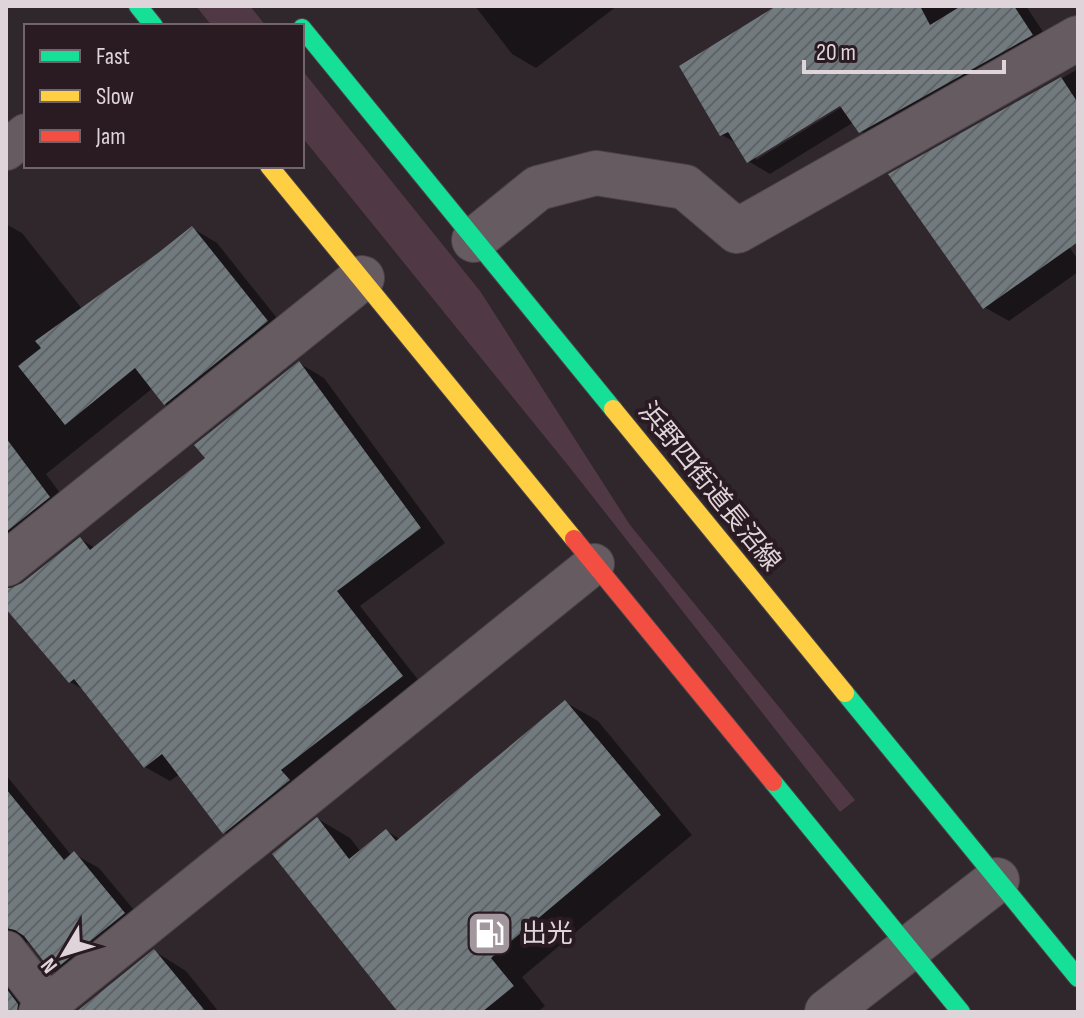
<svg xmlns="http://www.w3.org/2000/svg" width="1084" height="1018" viewBox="0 0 1084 1018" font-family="'Sofia Sans Condensed','Noto Sans JP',sans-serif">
<defs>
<pattern id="building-hatch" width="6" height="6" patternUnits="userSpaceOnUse" patternTransform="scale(2)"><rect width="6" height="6" fill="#717b7f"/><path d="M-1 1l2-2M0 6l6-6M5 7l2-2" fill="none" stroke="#5f6366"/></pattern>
</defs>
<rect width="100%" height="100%" fill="#30272c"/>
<!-- green -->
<g fill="#513845">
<polygon points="196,6 250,6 266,26 212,26"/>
<polygon points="302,70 480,291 630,525 855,800 840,812 571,469 302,137"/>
</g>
<!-- shadow -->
<g fill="#0007" fill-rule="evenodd">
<polygon points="475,6 617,6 536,68 512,54"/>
<path d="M 780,6 L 1026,6 L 1054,48 L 883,144 L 861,131 L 854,122 L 770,174 L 748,161 L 738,144 L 722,135 ZM 848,99 L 850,102 L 756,160 L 756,155 Z"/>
<polygon points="1078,69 1078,229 1064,239 1078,260 1078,272 1009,321 984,307 891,175"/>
<polygon points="6,224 22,233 83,310 192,228 217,243 292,337 190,418 165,404 153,388 46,474 74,512 6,582"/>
<polygon points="299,363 324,378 445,543 360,606 427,691 250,847 224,832 180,774 170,781 145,767 86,691 70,682 6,605 6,583 9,590 23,585 80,539 95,548 208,459"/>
<polygon points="565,702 598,721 692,835 522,977 545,1006 537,1012 401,1012 318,819 350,838 361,852 387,831 401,840"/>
<polygon points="6,775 72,856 74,854 99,868 149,928 78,985 53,971 28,942 17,947 36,1012 6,1012"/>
<polygon points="154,951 186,971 219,1012 79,1012"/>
</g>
<!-- building -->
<g fill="url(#building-hatch)">
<polygon points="776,6 920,6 930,25 961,6 1014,6 1033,35 859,133 840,106 747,163 728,132 720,136 679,66"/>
<polygon points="1061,77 1078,103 1078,242 983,309 888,174"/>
<polygon points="192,226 268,321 164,405 135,368 65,425 18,366 41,348 35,341 158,253"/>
<polygon points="299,361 421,528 337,591 403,676 281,770 290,780 223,834 162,754 144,768 74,679 69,683 6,609 6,588 11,588 22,583 80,537 90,550 205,458 194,445"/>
<polygon points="6,438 50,497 6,532"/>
<polygon points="565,700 661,815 491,958 514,986 482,1012 398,1012 272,854 317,817 349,859 386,829 396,841"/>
<polygon points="6,789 64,860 74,851 125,913 52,972 24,936 15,930 6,928"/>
<polygon points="154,949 206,1012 76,1012"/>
<polygon points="6,988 18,1004 17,1012 6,1012"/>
</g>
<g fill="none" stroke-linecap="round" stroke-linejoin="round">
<defs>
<g id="lane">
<polyline points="6,150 26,134"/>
<polyline points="6,951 48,1005"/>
<polyline points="39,1012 594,564"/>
</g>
<g id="street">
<polyline points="474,240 538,188 596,173 685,187 737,231 1078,38"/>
<polyline points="6,564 362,278"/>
<polyline points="827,1012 997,880"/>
</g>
<g id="fast">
<polyline points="138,6 154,26"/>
<polyline points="302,28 613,409"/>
<polyline points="845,693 1078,978"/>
<polyline points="773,782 961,1012"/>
</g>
<g id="slow">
<polyline points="269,166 574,539"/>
<polyline points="613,409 845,693"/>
</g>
<polyline id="jam" points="574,539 773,782"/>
</defs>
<!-- lane casing -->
<use href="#lane" stroke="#4b4448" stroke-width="42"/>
<!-- street casing -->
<use href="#street" stroke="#4b4448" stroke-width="46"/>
<!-- fast casing -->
<use href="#fast" stroke="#4b4448" stroke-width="20"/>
<!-- slow casing -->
<use href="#slow" stroke="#4b4448" stroke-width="20"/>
<!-- jam casing -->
<use href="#jam" stroke="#4b4448" stroke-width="20"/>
<!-- lane -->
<use href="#lane" stroke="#675b62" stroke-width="40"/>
<!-- street -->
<use href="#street" stroke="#675b62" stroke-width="44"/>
<!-- fast -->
<use href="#fast" stroke="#16e098" stroke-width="18"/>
<!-- slow -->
<use href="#slow" stroke="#ffcf43" stroke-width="18"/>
<!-- jam -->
<use href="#jam" stroke="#f24e42" stroke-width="18"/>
</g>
<!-- icons -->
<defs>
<symbol id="fuel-square" viewBox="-11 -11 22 22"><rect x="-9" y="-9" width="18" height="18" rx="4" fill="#a2979c" stroke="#2a1a22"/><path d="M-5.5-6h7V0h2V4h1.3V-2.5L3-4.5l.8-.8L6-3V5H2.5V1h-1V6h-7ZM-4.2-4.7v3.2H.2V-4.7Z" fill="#fff"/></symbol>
</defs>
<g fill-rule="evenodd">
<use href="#fuel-square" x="464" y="908" width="51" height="51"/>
</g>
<g text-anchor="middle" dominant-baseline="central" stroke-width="8" stroke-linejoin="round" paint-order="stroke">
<!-- street labels -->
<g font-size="26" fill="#dfd4d9" stroke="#2a1a22">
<text transform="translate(709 487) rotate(51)">浜野四街道長沼線</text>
</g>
<!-- poi labels -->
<g font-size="26" fill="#dfd4d9" stroke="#2a1a22" text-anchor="start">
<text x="521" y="934">出光</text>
</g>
</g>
<!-- border -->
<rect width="1084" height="1018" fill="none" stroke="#dfd4d9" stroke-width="16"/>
<!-- legend -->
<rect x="24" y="24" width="280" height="144" fill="#2a1a22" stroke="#72646b" stroke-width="2"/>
<rect x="40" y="50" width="40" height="12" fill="#16e098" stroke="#72646b" stroke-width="2"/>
<text x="96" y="64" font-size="24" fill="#dfd4d9">Fast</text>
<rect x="40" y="90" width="40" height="12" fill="#ffcf43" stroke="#72646b" stroke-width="2"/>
<text x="96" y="104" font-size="24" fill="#dfd4d9">Slow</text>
<rect x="40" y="130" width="40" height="12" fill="#f24e42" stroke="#72646b" stroke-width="2"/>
<text x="96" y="144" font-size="24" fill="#dfd4d9">Jam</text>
<!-- north arrow -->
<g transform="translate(64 954) rotate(232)" stroke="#2a1a22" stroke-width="6" paint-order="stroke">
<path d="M0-6L14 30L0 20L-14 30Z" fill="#dfd4d9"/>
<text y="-12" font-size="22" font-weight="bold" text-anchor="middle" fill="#dfd4d9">N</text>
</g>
<!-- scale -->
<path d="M804 60v12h200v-12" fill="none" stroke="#dfd4d9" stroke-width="4"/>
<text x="816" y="60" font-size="24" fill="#dfd4d9" stroke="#2a1a22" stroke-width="6" paint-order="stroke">20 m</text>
</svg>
